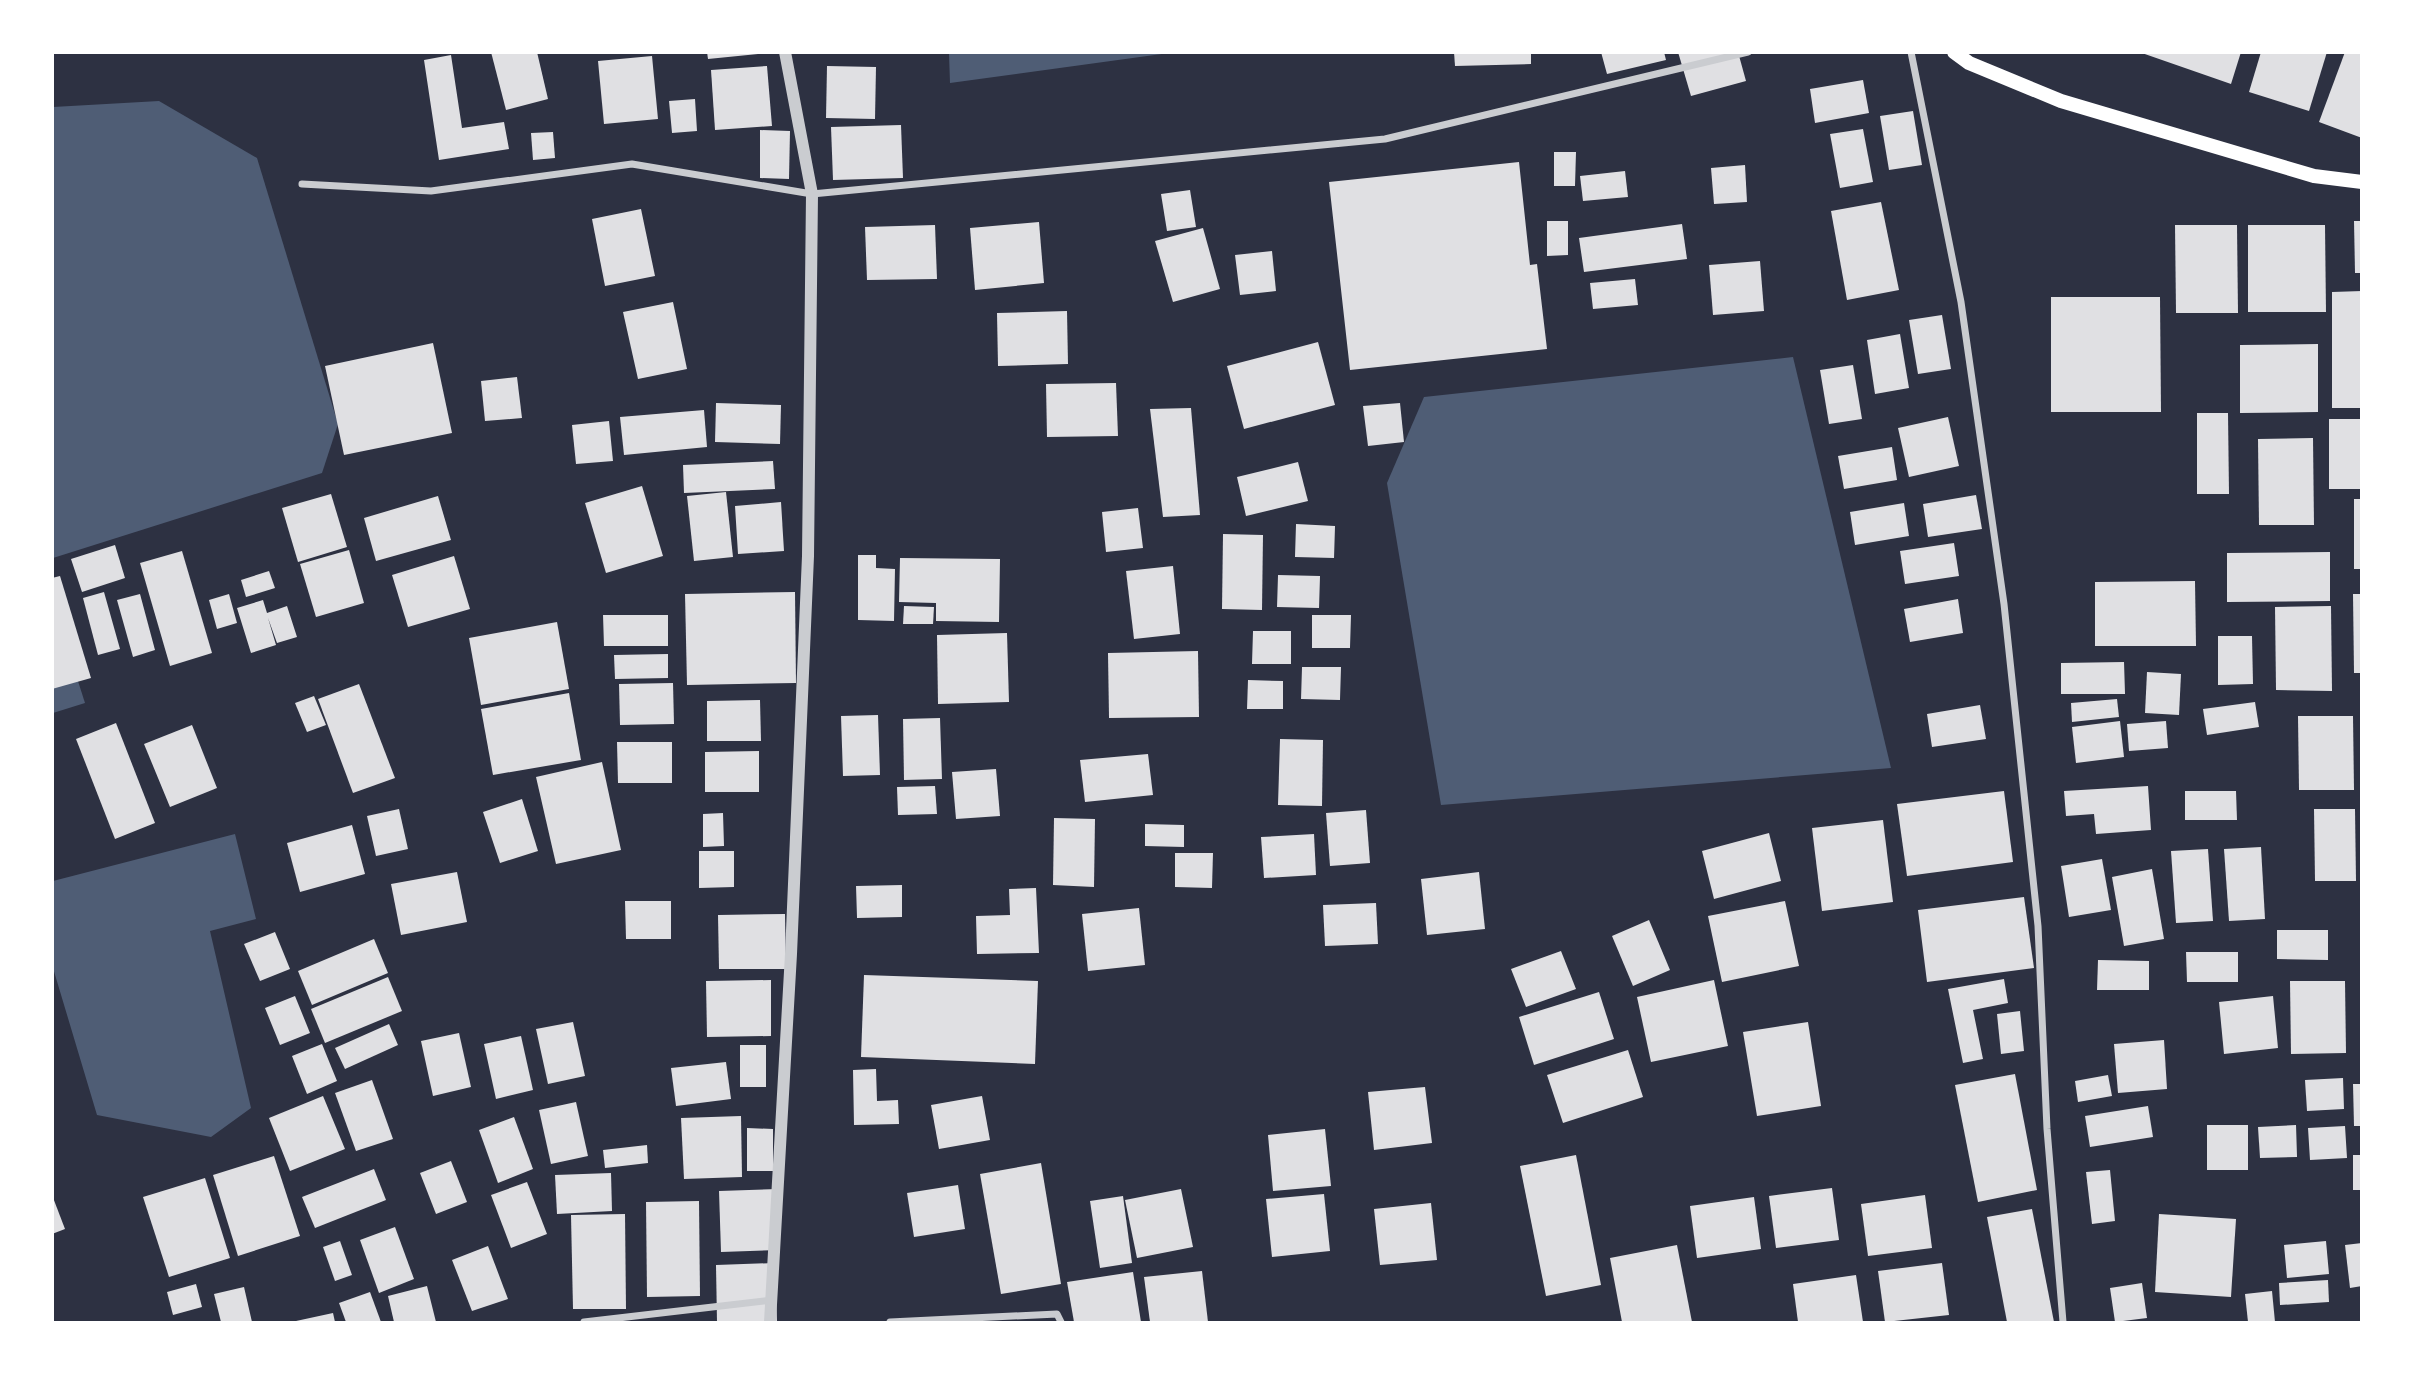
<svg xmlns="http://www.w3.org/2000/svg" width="2414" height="1375" viewBox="0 0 2414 1375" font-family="Bitter,serif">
<rect width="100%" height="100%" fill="#2d3142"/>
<!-- water -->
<g fill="#4f5d75">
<polygon points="1169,53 950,83 949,53"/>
<polygon points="159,101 257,158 338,424 322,473 53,558 53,107"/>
<polygon points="1793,357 1891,768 1441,805 1387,483 1424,397"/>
<polygon points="52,600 85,703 53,713 52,713"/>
<polygon points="235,834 256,919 210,931 251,1108 211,1137 97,1115 53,968 53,881"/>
</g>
<!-- building -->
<g fill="#e0e0e3">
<polygon points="491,52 537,52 548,99 506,110"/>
<polygon points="707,52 758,52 758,54 708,59"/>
<polygon points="1454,52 1531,52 1531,64 1455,66"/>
<polygon points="1601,52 1664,52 1666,60 1607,74"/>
<polygon points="1678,52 1738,52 1746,81 1691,96"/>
<polygon points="2139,52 2241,52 2231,84"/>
<polygon points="2261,52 2327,52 2309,111 2249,92"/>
<polygon points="2345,52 2362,52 2362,138 2319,122"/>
<polygon points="451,55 462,128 504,122 509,149 439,160 424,60"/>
<polygon points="652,56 658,119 604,124 598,61"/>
<polygon points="767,66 772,126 715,130 711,70"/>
<polygon points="827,66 876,67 875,119 826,118"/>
<polygon points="1863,80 1869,113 1815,123 1810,89"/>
<polygon points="695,99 697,131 672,133 669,101"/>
<polygon points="1913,111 1922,165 1889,170 1880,116"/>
<polygon points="901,125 903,178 833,180 831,127"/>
<polygon points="1863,129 1873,182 1840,188 1830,134"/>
<polygon points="760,130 790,131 789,179 760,178"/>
<polygon points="553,132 555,158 533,160 531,133"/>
<polygon points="1554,152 1576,152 1575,186 1554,186"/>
<polygon points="1519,162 1530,265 1537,264 1547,349 1350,370 1329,182"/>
<polygon points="1745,165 1747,202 1714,204 1711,168"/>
<polygon points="1625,171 1628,197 1583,201 1580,176"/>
<polygon points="1190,190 1196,227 1167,231 1161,194"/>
<polygon points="1881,202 1899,290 1847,300 1831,211"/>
<polygon points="641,209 655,276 605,286 592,219"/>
<polygon points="1547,221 1568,221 1568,255 1547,256"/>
<polygon points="2354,221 2362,221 2362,273 2355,273"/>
<polygon points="1039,222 1044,283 975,290 970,228"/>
<polygon points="1682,224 1687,259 1584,272 1579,238"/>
<polygon points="935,225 937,279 867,280 865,227"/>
<polygon points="2175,225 2237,225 2238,313 2176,313"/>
<polygon points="2248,225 2325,225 2326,312 2248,312"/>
<polygon points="1203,228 1220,289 1173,302 1155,241"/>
<polygon points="1272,251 1276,291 1240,295 1235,255"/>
<polygon points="1760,261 1764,311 1713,315 1709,265"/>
<polygon points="1635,279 1638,305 1593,309 1590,283"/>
<polygon points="2362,291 2362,408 2332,408 2332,292"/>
<polygon points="2051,297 2160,297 2161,412 2051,412"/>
<polygon points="673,302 687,369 638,379 623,312"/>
<polygon points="1067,311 1068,364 998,366 997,313"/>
<polygon points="1942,315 1951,369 1918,374 1909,320"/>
<polygon points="1900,334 1909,388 1875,394 1867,340"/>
<polygon points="1318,342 1335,405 1244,429 1227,366"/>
<polygon points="433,343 452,433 344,455 325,366"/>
<polygon points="2318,344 2318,412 2240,413 2240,345"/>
<polygon points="1853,365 1862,419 1829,424 1820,370"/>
<polygon points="517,377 522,418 485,421 481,381"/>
<polygon points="1116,383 1118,436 1047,437 1046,384"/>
<polygon points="716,403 781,405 780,444 715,442"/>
<polygon points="1400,403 1404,442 1368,446 1363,406"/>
<polygon points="1191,408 1200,515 1163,517 1150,409"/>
<polygon points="704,410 707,447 624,455 620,417"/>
<polygon points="2197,413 2228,413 2229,494 2197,494"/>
<polygon points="1948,417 1959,466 1909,477 1898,428"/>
<rect x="2329" y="419" width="33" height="70"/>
<polygon points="609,421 613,461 576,464 572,425"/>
<polygon points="2313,438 2314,525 2259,525 2258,439"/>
<polygon points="1892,447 1897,480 1844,489 1838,456"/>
<polygon points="773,461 775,489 684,493 683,465"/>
<polygon points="1298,462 1308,501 1246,516 1237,477"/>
<polygon points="642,486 663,556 606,573 585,503"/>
<polygon points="726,492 733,557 694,561 687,496"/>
<polygon points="331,494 347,547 298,562 282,508"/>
<polygon points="1976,495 1982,529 1928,537 1923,504"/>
<polygon points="438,496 451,540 376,561 364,518"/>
<rect x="2354" y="499" width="8" height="70"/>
<polygon points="781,502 784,551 738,554 735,506"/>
<polygon points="1904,503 1909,536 1855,545 1850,512"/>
<polygon points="1138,508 1143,548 1106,552 1102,512"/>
<polygon points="1296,524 1335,526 1334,558 1295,557"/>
<polygon points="1223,534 1263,535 1262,610 1222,609"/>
<polygon points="1954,543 1959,576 1905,584 1900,551"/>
<polygon points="115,545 125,578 82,592 71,559"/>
<polygon points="349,550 364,603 316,617 300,564"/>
<polygon points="182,551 212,653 170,666 140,563"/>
<polygon points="2330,552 2330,601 2227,602 2227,553"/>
<polygon points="858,555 876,555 876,568 895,569 894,621 858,620"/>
<polygon points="454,556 470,609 408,627 392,575"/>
<polygon points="900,558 1000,559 999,622 936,621 936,603 899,602"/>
<polygon points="1173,566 1180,634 1134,639 1126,571"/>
<polygon points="269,571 275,588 246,597 241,580"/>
<polygon points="1278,575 1320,576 1319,608 1277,607"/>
<polygon points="60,576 91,678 52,689 52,578"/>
<polygon points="2195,581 2196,646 2095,646 2095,582"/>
<polygon points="104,592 120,649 98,655 83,598"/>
<polygon points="795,592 796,683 687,685 685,594"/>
<polygon points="140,594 155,650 133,657 117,600"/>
<polygon points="229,594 237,623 217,629 209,600"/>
<polygon points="2353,594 2362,594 2362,673 2354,673"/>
<polygon points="1958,599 1963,633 1910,642 1904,609"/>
<polygon points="263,600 267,613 287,606 297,637 277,643 268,618 276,645 251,653 237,608"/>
<polygon points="904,606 934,607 933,624 903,624"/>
<polygon points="2331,606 2332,691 2276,690 2275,607"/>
<polygon points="603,615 668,615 668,646 604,646"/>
<polygon points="1312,615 1351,615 1350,648 1312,648"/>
<polygon points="557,622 569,689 481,705 469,638"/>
<polygon points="1253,631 1291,631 1291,664 1252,664"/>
<polygon points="1007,633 1009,702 938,704 937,635"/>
<polygon points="2218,636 2252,636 2253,684 2218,685"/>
<polygon points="1198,651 1199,717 1109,718 1108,653"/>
<polygon points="668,654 668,678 615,679 614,655"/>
<polygon points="2124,662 2125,694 2061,694 2061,663"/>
<polygon points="1302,667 1341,667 1340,700 1301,699"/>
<polygon points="2147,672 2181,674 2179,715 2145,713"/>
<polygon points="1248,680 1283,681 1283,709 1247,709"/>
<polygon points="673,683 674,724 620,725 619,684"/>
<polygon points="359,684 395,778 353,793 318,699"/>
<polygon points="569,693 581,760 493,775 481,709"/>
<polygon points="314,696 326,725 307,732 295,703"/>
<polygon points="2117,699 2119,717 2072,722 2071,703"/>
<polygon points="760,700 761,741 707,741 707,701"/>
<polygon points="2255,702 2259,727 2207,735 2203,709"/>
<polygon points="1980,705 1986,739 1932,747 1927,714"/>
<polygon points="878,715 880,775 843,776 841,716"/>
<polygon points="2298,716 2353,716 2354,790 2299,790"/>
<polygon points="940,718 942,779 904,780 903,719"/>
<polygon points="2120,721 2124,757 2076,763 2072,727"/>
<polygon points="2166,721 2168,748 2129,751 2127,724"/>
<polygon points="116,723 155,823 115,839 76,739"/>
<polygon points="192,725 217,788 170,807 144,744"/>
<polygon points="1280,739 1323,740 1322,806 1278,805"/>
<polygon points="617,742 672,742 672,783 618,783"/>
<polygon points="759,751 759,792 705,792 705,752"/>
<polygon points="1148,754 1153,795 1085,802 1080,760"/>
<polygon points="602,762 621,850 556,864 536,777"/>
<polygon points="996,769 1000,816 956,819 952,772"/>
<polygon points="935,786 937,814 898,815 897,787"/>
<polygon points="2148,786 2151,830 2096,834 2094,814 2066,816 2064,791"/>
<polygon points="2004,791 2013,862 1907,876 1897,804"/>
<polygon points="2185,791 2236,791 2237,820 2185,820"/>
<polygon points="522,799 538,851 500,863 483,812"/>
<polygon points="399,809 408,849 376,856 367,816"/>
<polygon points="2314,809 2355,809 2356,881 2315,881"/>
<polygon points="1366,810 1370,863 1330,866 1326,813"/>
<polygon points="723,813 724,846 703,847 703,814"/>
<polygon points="1054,818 1095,819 1094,887 1053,885"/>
<polygon points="1883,820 1893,902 1822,911 1812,828"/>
<polygon points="1145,824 1184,825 1184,847 1145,846"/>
<polygon points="352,825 365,874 300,892 287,843"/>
<polygon points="1769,833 1781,881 1714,899 1702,851"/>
<polygon points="1314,834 1316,875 1264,878 1261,837"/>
<polygon points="2261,847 2265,919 2229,921 2224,849"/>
<polygon points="2208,849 2213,921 2176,923 2171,851"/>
<polygon points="699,851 734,851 734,887 699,888"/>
<polygon points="1175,853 1213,853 1212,888 1175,887"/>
<polygon points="2102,859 2111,910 2069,917 2061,866"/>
<polygon points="2152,869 2164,939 2124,946 2112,877"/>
<polygon points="457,872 467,922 401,935 391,884"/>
<polygon points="1479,872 1485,929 1427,935 1421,879"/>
<polygon points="902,885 902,917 857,918 856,886"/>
<polygon points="1036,888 1039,953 977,954 976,916 1010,915 1009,889"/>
<polygon points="2024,897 2034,968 1927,982 1918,910"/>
<polygon points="625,901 671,901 671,939 626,939"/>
<polygon points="1785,901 1799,966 1722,982 1708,916"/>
<polygon points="1376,903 1378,944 1325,946 1323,905"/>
<polygon points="1139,908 1145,965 1088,971 1082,914"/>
<polygon points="785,914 786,969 719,969 718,915"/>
<polygon points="1649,920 1670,970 1633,986 1612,936"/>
<polygon points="2277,930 2328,930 2328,960 2277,959"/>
<polygon points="275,932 290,969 260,981 244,944"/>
<polygon points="374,939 388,973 312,1005 298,971"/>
<polygon points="1561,951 1576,989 1526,1007 1511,969"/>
<polygon points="2186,952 2238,952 2238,982 2187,982"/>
<polygon points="2098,960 2149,961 2149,990 2097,990"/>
<polygon points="864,975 1038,981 1035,1064 861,1057"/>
<polygon points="388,977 402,1011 325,1043 311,1009"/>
<polygon points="2004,979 2008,1003 1973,1010 1983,1059 1963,1063 1948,989"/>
<polygon points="771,980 771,1036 707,1037 706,981"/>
<polygon points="1714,980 1728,1046 1651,1062 1637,997"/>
<polygon points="2290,981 2345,981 2346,1053 2291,1054"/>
<polygon points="1599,992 1614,1039 1534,1065 1519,1017"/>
<polygon points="295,996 310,1033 280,1045 265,1008"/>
<polygon points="2273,996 2278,1048 2224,1054 2219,1002"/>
<polygon points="2020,1011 2024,1051 2001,1054 1997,1014"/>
<polygon points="573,1022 585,1076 548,1084 536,1029"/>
<polygon points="1808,1022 1821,1106 1757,1116 1743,1032"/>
<polygon points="389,1024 398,1045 345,1069 335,1048"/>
<polygon points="459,1033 471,1087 433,1096 421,1041"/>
<polygon points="521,1036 533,1090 496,1099 484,1044"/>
<polygon points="2164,1040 2167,1089 2118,1093 2114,1044"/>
<polygon points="322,1044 337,1081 307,1094 292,1056"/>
<rect x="740" y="1045" width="26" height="42"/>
<polygon points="1628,1050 1643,1097 1563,1123 1547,1075"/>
<polygon points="726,1062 731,1099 676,1106 671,1068"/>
<polygon points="876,1069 877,1101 898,1100 899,1124 854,1125 853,1070"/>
<polygon points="2015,1074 2037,1190 1978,1202 1955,1085"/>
<polygon points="2108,1075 2112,1096 2078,1102 2075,1081"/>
<polygon points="2343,1078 2344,1109 2307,1111 2305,1080"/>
<polygon points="372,1080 393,1139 356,1151 335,1093"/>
<polygon points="2353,1084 2362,1084 2362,1126 2354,1126"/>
<polygon points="1425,1087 1432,1143 1374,1150 1368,1092"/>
<polygon points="323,1096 345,1149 290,1171 269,1118"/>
<polygon points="982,1096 990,1140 939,1149 931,1105"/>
<polygon points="576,1102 588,1156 551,1164 539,1110"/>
<polygon points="2148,1106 2153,1137 2090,1147 2085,1116"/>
<polygon points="741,1116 742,1177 684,1179 681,1118"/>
<polygon points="514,1117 533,1169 498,1183 479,1130"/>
<rect x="2207" y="1125" width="41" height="45"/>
<polygon points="2296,1125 2297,1157 2260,1158 2258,1127"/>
<polygon points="2345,1126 2347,1158 2310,1160 2308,1128"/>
<polygon points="747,1128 773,1129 773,1171 747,1171"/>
<polygon points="1325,1129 1331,1186 1273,1191 1268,1135"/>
<polygon points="647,1145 648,1163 605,1168 603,1150"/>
<polygon points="1576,1155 1601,1285 1546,1296 1520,1166"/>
<rect x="2353" y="1155" width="9" height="35"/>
<polygon points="274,1156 300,1236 238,1256 213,1175"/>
<polygon points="451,1161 467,1202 436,1214 420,1173"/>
<polygon points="1041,1163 1061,1284 1001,1294 980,1174"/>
<polygon points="374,1169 386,1200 315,1228 302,1197"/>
<polygon points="2110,1170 2115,1221 2092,1224 2086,1172"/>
<polygon points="611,1173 612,1211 557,1214 555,1175"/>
<polygon points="205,1178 230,1258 169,1277 143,1197"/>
<polygon points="527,1182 547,1234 511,1248 491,1195"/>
<polygon points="958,1185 965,1229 914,1237 907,1193"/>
<polygon points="1832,1188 1839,1240 1776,1248 1769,1196"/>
<polygon points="778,1189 780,1250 721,1252 719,1191"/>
<polygon points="1181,1189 1193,1247 1137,1258 1125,1200"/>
<polygon points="1324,1194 1330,1251 1272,1257 1266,1199"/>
<polygon points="52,1195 65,1229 52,1234"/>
<polygon points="1925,1195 1932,1248 1868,1256 1861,1204"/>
<polygon points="1123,1196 1132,1263 1100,1268 1090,1201"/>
<polygon points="1754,1197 1761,1249 1697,1258 1690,1206"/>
<polygon points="699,1201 700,1296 647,1297 646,1202"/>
<polygon points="1431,1203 1437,1260 1380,1265 1374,1209"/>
<polygon points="2032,1209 2054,1322 2007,1322 1987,1217"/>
<polygon points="625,1214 626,1309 573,1309 571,1215"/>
<polygon points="2159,1214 2236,1219 2231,1297 2155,1292"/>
<polygon points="395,1227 414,1279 379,1293 360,1240"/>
<polygon points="340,1241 352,1275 335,1281 323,1247"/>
<polygon points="2326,1241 2329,1274 2287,1278 2284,1245"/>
<polygon points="2362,1243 2362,1286 2350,1288 2345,1245"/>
<polygon points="1677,1245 1692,1322 1622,1322 1610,1258"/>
<polygon points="488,1246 508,1299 472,1311 452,1260"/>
<polygon points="775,1263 777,1322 717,1322 716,1265"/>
<polygon points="1942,1263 1949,1315 1885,1322 1878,1271"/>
<polygon points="1202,1271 1208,1322 1150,1322 1144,1277"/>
<polygon points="1133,1272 1141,1322 1074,1322 1067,1282"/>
<polygon points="1856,1275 1863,1322 1798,1322 1793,1284"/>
<polygon points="2328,1280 2329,1302 2280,1305 2279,1283"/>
<polygon points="2142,1283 2147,1318 2115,1322 2110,1288"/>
<polygon points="196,1284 202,1307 173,1315 167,1292"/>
<polygon points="427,1286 436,1322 394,1322 388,1296"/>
<polygon points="244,1287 252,1322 221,1322 214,1294"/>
<polygon points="2272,1291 2275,1322 2248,1322 2245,1294"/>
<polygon points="370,1292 381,1322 346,1322 339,1303"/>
<polygon points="333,1313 335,1322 296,1322 296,1321"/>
</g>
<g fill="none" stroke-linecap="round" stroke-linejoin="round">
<!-- minor -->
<g stroke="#caccd0" stroke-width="7">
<polyline points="1911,52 1961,302 2004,604 2038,926 2047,1129 2063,1322"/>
<polyline points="302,184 431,191 632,164 812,194 1385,139 1748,52"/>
<polyline points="584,1322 772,1300"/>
<polyline points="890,1322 1057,1314 1061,1322"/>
</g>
<!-- tertiary -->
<polyline stroke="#caccd0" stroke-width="12" points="770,1322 791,954 808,556 812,194 785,52"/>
<!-- secondary -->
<polyline stroke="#fff" stroke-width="14" points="1954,52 1969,63 2061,101 2314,176 2362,182"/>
</g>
<!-- border -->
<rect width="2414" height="1375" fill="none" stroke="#ffffff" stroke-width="108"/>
</svg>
